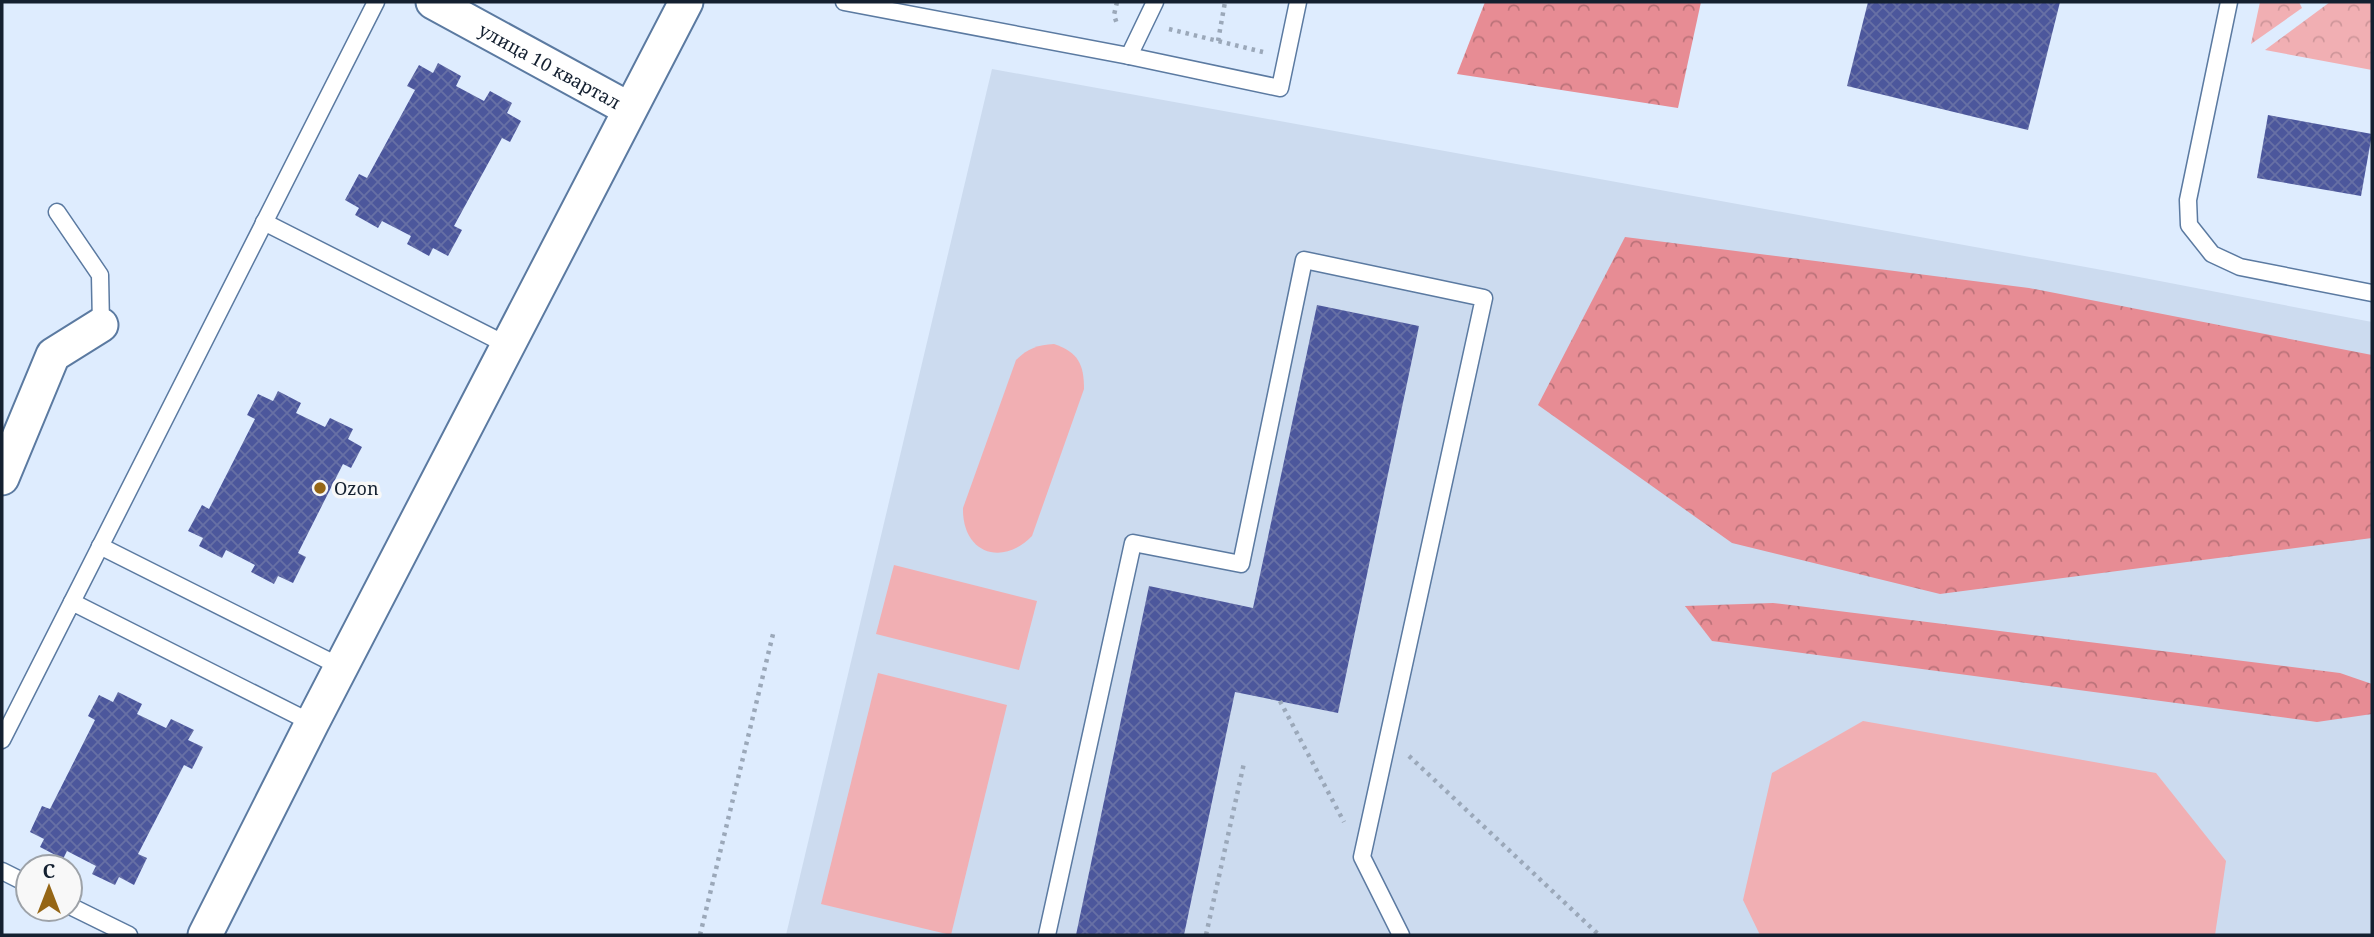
<svg xmlns="http://www.w3.org/2000/svg" width="2374" height="937" viewBox="0 0 2374 937" font-family="'Noto Serif',serif">
<defs>
<pattern id="forest-crowns" width="20" height="18" patternUnits="userSpaceOnUse" patternTransform="scale(1.75)"><rect width="20" height="18" fill="#e78c94"/><path d="M2 6a3 3 0 1 1 6 0M12 15a3 3 0 1 1 6 0" fill="none" stroke="#ba7279"/></pattern>
<pattern id="park-crowns" width="20" height="18" patternUnits="userSpaceOnUse" patternTransform="scale(1.75)"><rect width="20" height="18" fill="#f1afb3"/><path d="M2 6a3 3 0 1 1 6 0M12 15a3 3 0 1 1 6 0" fill="none" stroke="#ce969a"/></pattern>
<pattern id="building-cross-hatch" width="8" height="8" patternUnits="userSpaceOnUse" patternTransform="scale(1.75)"><rect width="8" height="8" fill="#4c579c"/><path d="M0 0l8 8M0 8l8-8" fill="none" stroke="#6770a5"/></pattern>
</defs>
<rect width="100%" height="100%" fill="#deecfe"/>
<!-- built -->
<polygon fill="#ccdbef" points="992,69 2113,272 2372,322 2372,935 786,935"/>
<!-- forest -->
<g fill="url(#forest-crowns)">
<polygon points="1485,2 1701,2 1678,108 1457,74"/>
<polygon points="1625,237 2029,288 2372,355 2372,538 1940,594 1732,543 1538,405"/>
<polygon points="1773,603 2340,673 2372,684 2372,714 2317,722 1712,641 1685,606"/>
</g>
<!-- park -->
<g fill="url(#park-crowns)">
<polygon points="2260,2 2299,2 2302,8 2251,44"/>
<polygon points="2330,2 2372,2 2372,70 2265,50"/>
</g>
<!-- pitch -->
<g fill="#f1afb3">
<path d="M 1054,344 C 1078,352 1084,364 1084,389 L 1032,536 C 1002,567 962,553 963,508 L 1016,360 C 1028,348 1038,345 1054,344 Z"/>
<polygon points="894,565 1037,601 1019,670 876,634"/>
<polygon points="878,673 1007,705 951,935 821,904"/>
<polygon points="1863,721 2156,773 2226,861 2215,935 1760,935 1743,900 1772,773"/>
</g>
<!-- building -->
<g fill="url(#building-cross-hatch)">
<polygon points="1868,2 2060,2 2028,130 1847,86"/>
<polygon points="438,63 461,76 456,86 484,101 490,91 512,103 507,113 521,121 510,142 502,138 454,226 462,230 448,256 433,248 429,256 407,244 411,236 382,221 378,228 355,215 359,208 345,200 359,174 367,178 415,90 407,86 419,65 433,73"/>
<polygon points="2268,115 2372,134 2361,196 2257,178"/>
<polygon points="1317,305 1419,326 1338,713 1235,692 1184,935 1076,935 1149,586 1253,608"/>
<polygon points="278,391 301,403 296,413 325,427 330,418 353,429 348,439 362,447 351,468 343,464 298,553 306,557 293,583 278,576 274,584 251,572 255,565 226,550 222,558 199,546 203,538 188,531 202,505 209,509 255,419 247,415 258,394 273,401"/>
<polygon points="118,692 142,704 137,714 166,728 171,719 194,730 188,740 203,747 192,769 184,765 138,854 147,858 134,885 119,877 115,885 92,874 96,866 67,851 63,859 40,847 44,839 30,832 42,806 50,809 95,720 88,716 99,695 113,702"/>
</g>
<g fill="none" stroke-linecap="round" stroke-linejoin="round">
<defs>
<g id="lane">
<polyline points="844,2 1129,56 1155,2"/>
<polyline points="2229,2 2188,200 2189,225 2212,254 2240,267 2372,293"/>
<polyline points="1129,56 1280,88 1298,2"/>
<polyline points="57,212 100,275 101,325"/>
<polyline points="264,222 507,345"/>
<polyline points="100,546 341,667"/>
<polyline points="72,602 376,2"/>
<polyline points="2,740 72,602 312,723"/>
<polyline points="2,871 28,884"/>
<polyline points="70,906 129,935"/>
<polyline points="1047,935 1133,543 1241,564 1304,260 1484,298 1362,857 1401,935"/>
</g>
<g id="street">
<path id="s1" d="M 433,2 L 629,109"/>
<polyline points="2,478 53,355 101,325"/>
<polyline points="205,935 312,723 686,2"/>
</g>
</defs>
<!-- lane casing -->
<use href="#lane" stroke="#5b7aa1" stroke-width="19"/>
<!-- street casing -->
<use href="#street" stroke="#5b7aa1" stroke-width="37"/>
<!-- path -->
<g stroke="#9ba8b9" stroke-width="4.5" stroke-dasharray="3.5 5" stroke-linecap="butt">
<polyline points="1117,2 1114,15 1117,24"/>
<polyline points="1169,29 1263,52"/>
<polyline points="1218,41 1225,2"/>
<polyline points="1280,701 1344,822"/>
<polyline points="1409,756 1599,935"/>
<polyline points="700,935 774,630"/>
<polyline points="1206,935 1244,763"/>
</g>
<!-- lane -->
<use href="#lane" stroke="#fff" stroke-width="16"/>
<!-- street -->
<use href="#street" stroke="#fff" stroke-width="33"/>
</g>
<!-- markers -->
<circle fill="#956616" stroke="#f8f8f8" stroke-width="2.5" cx="320" cy="488" r="7"/>
<g text-anchor="middle" dominant-baseline="central" stroke-width="7" stroke-linejoin="round" paint-order="stroke">
<!-- street labels -->
<g font-size="18" fill="#142030" stroke="#f8f8f8">
<text stroke="none"><textPath href="#s1" startOffset="133">улица 10 квартал</textPath></text>
</g>
<!-- poi labels -->
<g font-size="18" fill="#142030" stroke="#f8f8f8" text-anchor="start">
<text x="334" y="488">Ozon</text>
</g>
</g>
<!-- border -->
<rect width="2374" height="937" fill="none" stroke="#142030" stroke-width="7"/>
<!-- north arrow -->
<g transform="translate(49 888)"><circle r="33" fill="#f8f8f8" stroke="#9da2a8" stroke-width="2"/>
<path d="M0-5L12 26L0 18L-12 26Z" fill="#956616"/>
<text y="-10" font-size="19" font-weight="bold" text-anchor="middle" fill="#142030">С</text>
</g>
</svg>
